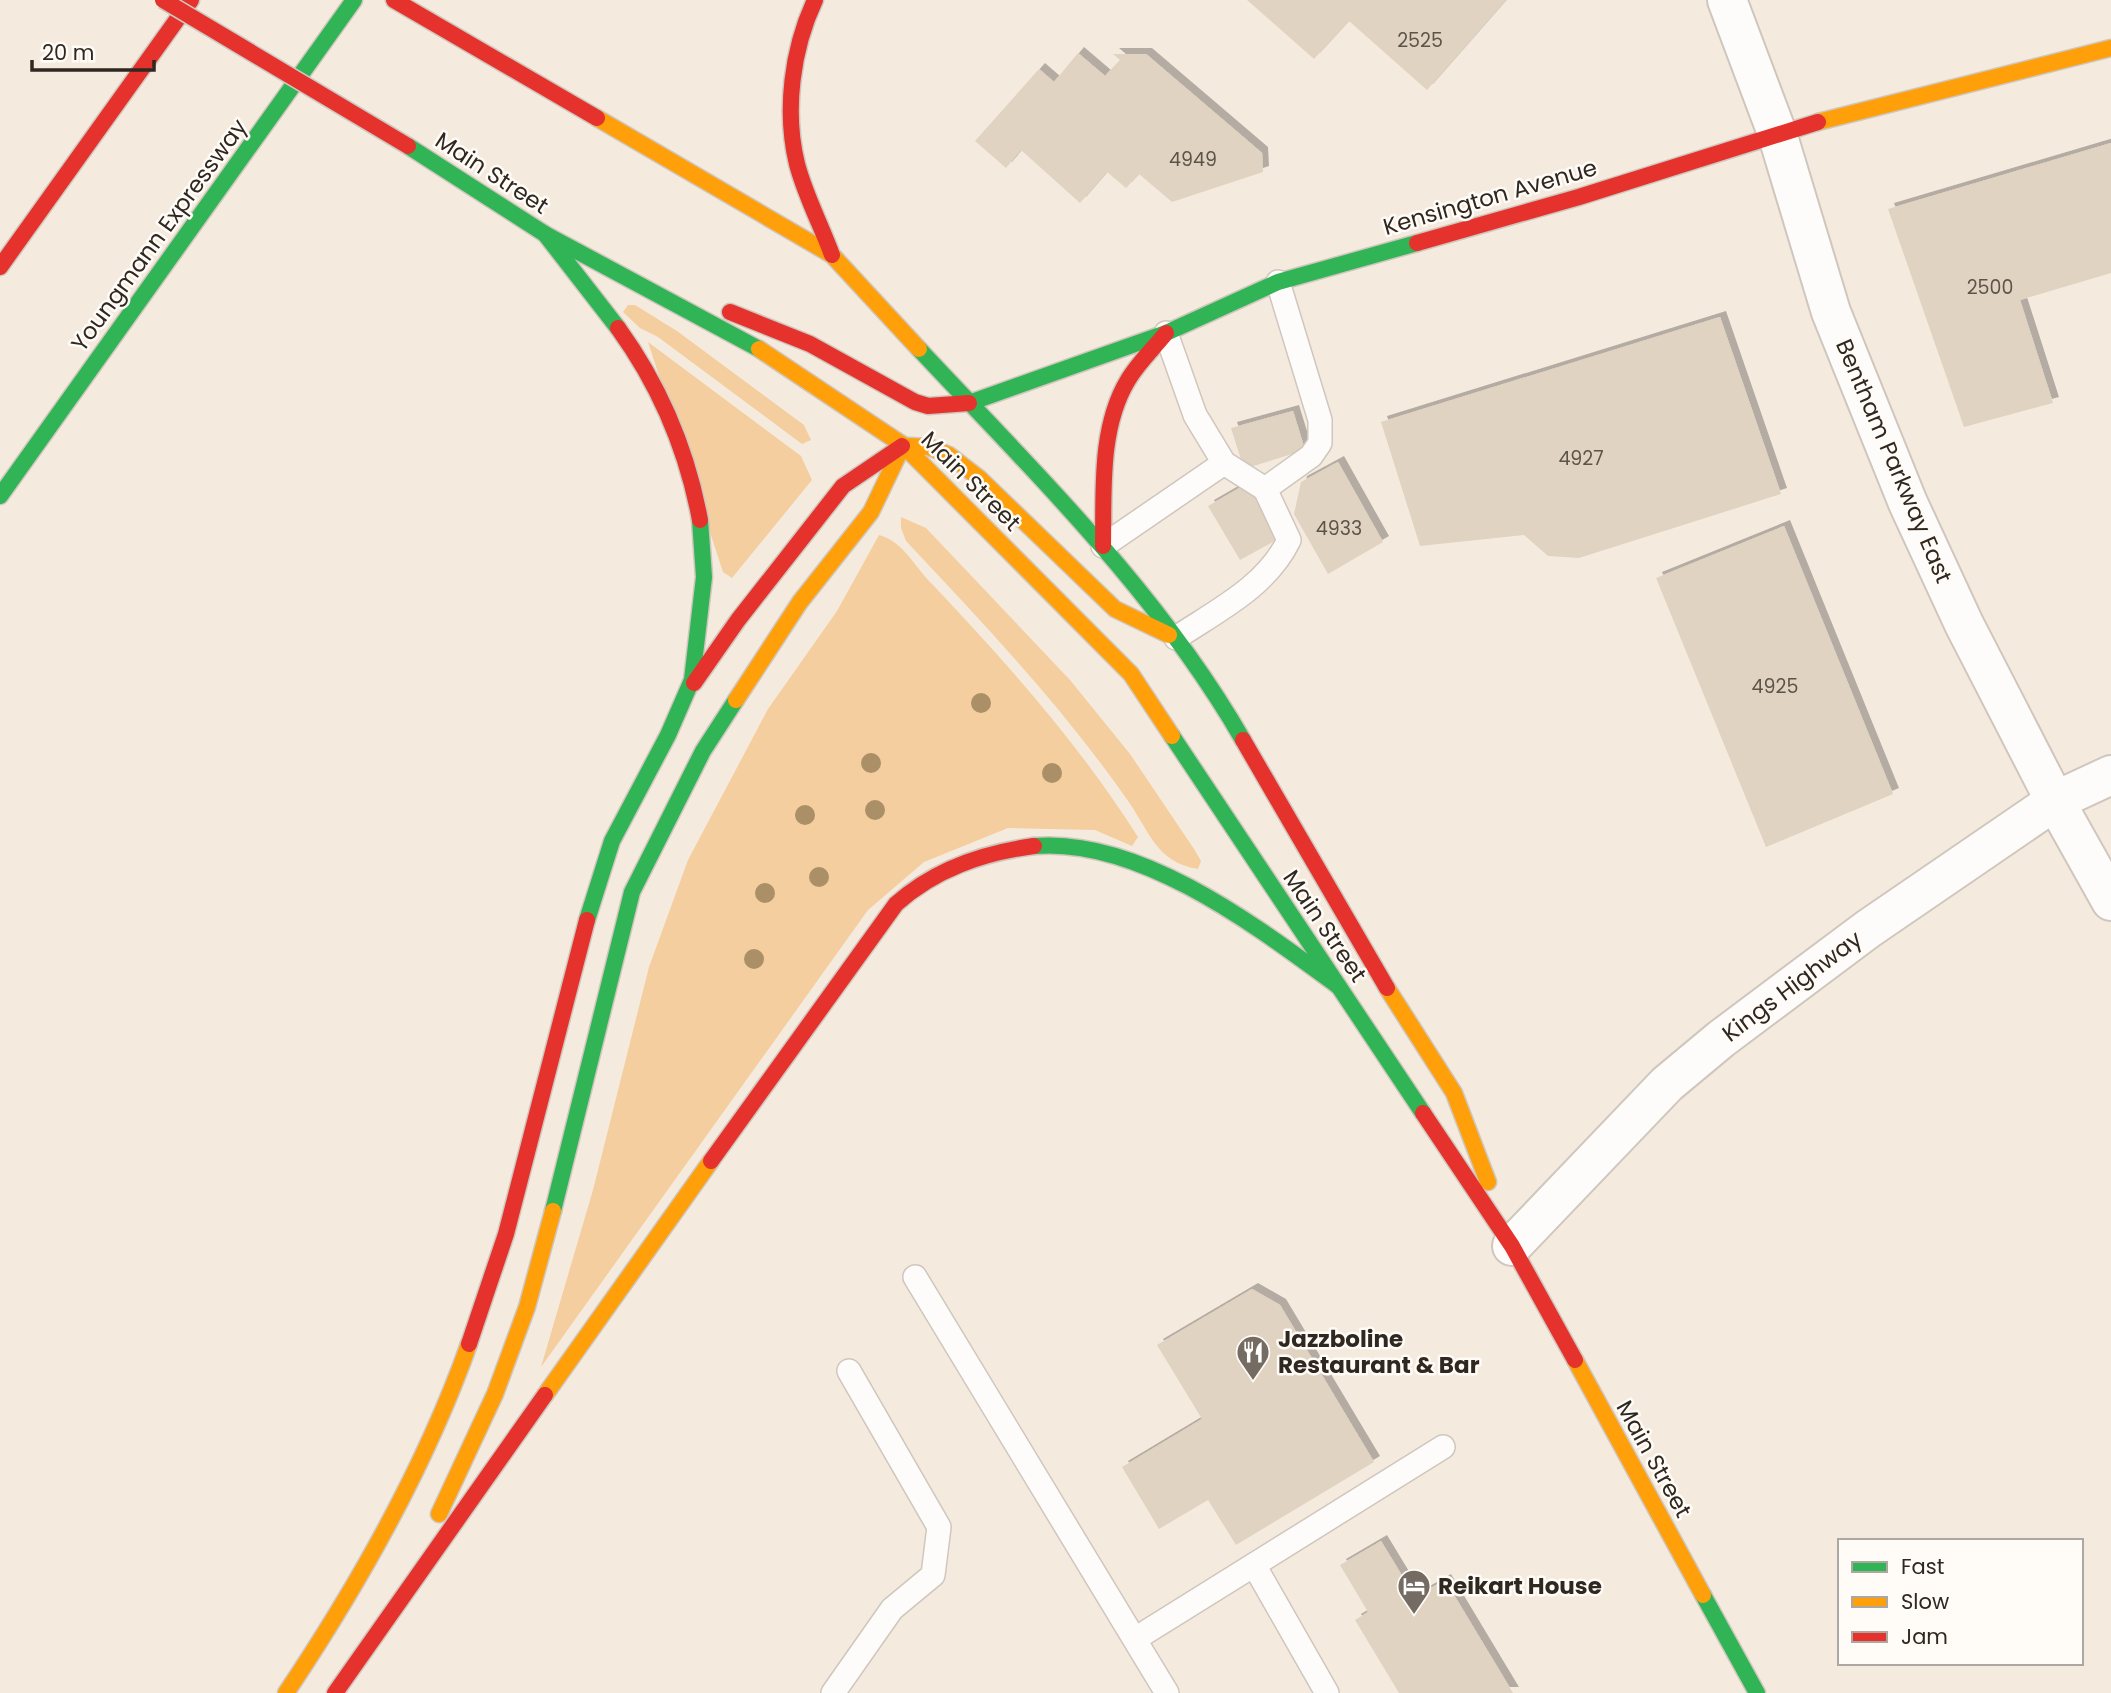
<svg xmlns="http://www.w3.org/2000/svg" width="2111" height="1693" viewBox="0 0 2111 1693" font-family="Poppins,sans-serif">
<defs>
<filter id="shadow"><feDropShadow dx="6" dy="-6" stdDeviation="0" flood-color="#0004"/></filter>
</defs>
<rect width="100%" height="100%" fill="#f5eade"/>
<!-- green -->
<g fill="#f4ce9f">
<polygon points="628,305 635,305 677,331 804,425 811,440 802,444 658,337 640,328 623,312"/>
<polygon points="648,342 801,456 812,480 732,578 723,572"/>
<path d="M 901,517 L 926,528 L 1070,680 L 1130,754 L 1194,849 L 1201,861 L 1198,869 C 1155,862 1150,831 1126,798 C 1060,704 985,625 906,541 L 901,528 Z"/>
<path d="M 879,535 C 904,542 913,565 932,584 C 1007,663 1079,744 1138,837 L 1132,846 L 1095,830 L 1008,828 L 924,862 L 868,910 L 541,1367 L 593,1190 L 649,967 L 688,860 L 768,709 L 837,611 Z"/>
</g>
<!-- building -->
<g fill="#e1d3c2" filter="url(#shadow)">
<polygon points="1247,0 1506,0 1427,90 1349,21 1314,59"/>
<polygon points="1078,53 1105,76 1120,60 1113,54 1146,54 1262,153 1263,172 1172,202 1139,174 1126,188 1107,172 1080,203 1021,150 1006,168 975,141 1039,69 1054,82"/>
<polygon points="2111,143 2111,273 2020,300 2053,403 1964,427 1888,209"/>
<polygon points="1720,317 1781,494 1579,558 1548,556 1524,535 1420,546 1381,422"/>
<polygon points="1293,411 1305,450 1244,469 1231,428"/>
<polygon points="1338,462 1383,542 1328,574 1294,514 1301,482"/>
<polygon points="1248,483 1280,538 1240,560 1208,506"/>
<polygon points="1784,526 1893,794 1766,847 1656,578"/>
<polygon points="1252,1289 1280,1305 1374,1462 1236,1545 1208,1500 1159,1529 1122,1467 1202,1419 1157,1345"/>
<polygon points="1381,1541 1415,1597 1445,1580 1513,1693 1399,1693 1355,1620 1368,1612 1340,1565"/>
</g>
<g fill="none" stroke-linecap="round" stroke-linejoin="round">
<defs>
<g id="lane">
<polyline points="1166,333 1195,415 1224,463 1265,489 1311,456 1320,443 1320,420 1278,282"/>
<polyline points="1103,546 1224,463"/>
<path d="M 1176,638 C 1218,610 1266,587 1289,540 L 1265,489"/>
<polyline points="915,1277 1167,1693"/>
<polyline points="1254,1565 1327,1693"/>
<polyline points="1135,1639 1443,1447"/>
<polyline points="833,1693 892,1609 933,1575 939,1527 849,1371"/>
</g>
<g id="street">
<polyline points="1727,0 1777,133 1831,312 1908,503 1964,624 2055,801 2111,901"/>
<polyline points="1512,1246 1667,1084 1721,1039 1868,929 2055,801 2111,775"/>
</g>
<g id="fast">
<polyline points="408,146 545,234 759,349"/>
<polyline points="545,234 618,328"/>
<path d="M 919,349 C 1034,472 1158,592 1243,740"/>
<polyline points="969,403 1166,333 1278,282 1417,243"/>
<polyline points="0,496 354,0"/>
<polyline points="1172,736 1423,1113"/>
<path d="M 1034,846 C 1140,837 1256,926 1338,986"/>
<polyline points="587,920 612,841 668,735 692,680 704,577 700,520"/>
<polyline points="553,1211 632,892 703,751 736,700"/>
<polyline points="1703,1595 1757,1693"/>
</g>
<g id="slow">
<polyline points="597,118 832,255 919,349"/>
<polyline points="1818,122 2111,48"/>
<polyline points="759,349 903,445 1131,674 1172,736"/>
<polyline points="909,446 929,447 949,455 979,478 1115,609 1169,635"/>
<polyline points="736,700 800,602 871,512 903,445"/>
<polyline points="1387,988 1454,1093 1488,1182"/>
<polyline points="1575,1360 1703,1595"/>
<polyline points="545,1395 711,1161"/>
<polyline points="439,1514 495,1394 527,1307 553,1211"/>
<path d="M 286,1693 C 359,1584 425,1468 469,1344"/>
</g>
<g id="jam">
<polyline points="394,0 597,118"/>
<path d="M 815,0 C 792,49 784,111 797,164 C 805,195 821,225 832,255"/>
<polyline points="1417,243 1579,197 1818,122"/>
<polyline points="0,267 191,0"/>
<polyline points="730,312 810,344 915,402 928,406 969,403"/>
<path d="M 618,328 C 660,386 687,450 700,520"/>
<path d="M 1103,546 C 1104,492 1099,428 1128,380 C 1138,363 1153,349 1166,333"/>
<polyline points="694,683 738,620 843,486 902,446"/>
<polyline points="1243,740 1387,988"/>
<polyline points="1423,1113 1512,1246 1575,1360"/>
<path d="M 711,1161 L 896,904 C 935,869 982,853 1034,846"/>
<polyline points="469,1344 506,1234 587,920"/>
<polyline points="335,1693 545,1395"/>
</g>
</defs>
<!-- lane casing -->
<use href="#lane" stroke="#cfc6bd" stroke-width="26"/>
<!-- street casing -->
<use href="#street" stroke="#cfc6bd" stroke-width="42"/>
<!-- fast casing -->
<use href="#fast" stroke="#cfc6bd" stroke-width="19"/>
<!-- slow casing -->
<use href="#slow" stroke="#cfc6bd" stroke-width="19"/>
<!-- jam casing -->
<use href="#jam" stroke="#cfc6bd" stroke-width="19"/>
<!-- lane -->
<use href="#lane" stroke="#fefcfa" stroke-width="23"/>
<!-- street -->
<use href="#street" stroke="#fefcfa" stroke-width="38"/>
<!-- fast -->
<use href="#fast" stroke="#30b455" stroke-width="16"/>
<!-- slow -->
<use href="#slow" stroke="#ff9f0a" stroke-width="16"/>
<!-- jam -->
<use href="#jam" stroke="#e5322d" stroke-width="16"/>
<defs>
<polyline id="jam-bridge" points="163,0 408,146"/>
</defs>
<!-- jam-bridge casing -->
<use href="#jam-bridge" stroke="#cdc9c2" stroke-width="19" stroke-linecap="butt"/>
<!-- jam-bridge -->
<use href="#jam-bridge" stroke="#e5322d" stroke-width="16"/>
</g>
<!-- trees -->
<g fill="#ab9067">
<circle cx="981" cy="703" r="10"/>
<circle cx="871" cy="763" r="10"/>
<circle cx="1052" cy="773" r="10"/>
<circle cx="875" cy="810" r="10"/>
<circle cx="805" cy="815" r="10"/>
<circle cx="819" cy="877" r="10"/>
<circle cx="765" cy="893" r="10"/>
<circle cx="754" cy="959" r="10"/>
</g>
<!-- icons -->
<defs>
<symbol id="restaurant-pin" viewBox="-11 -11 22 30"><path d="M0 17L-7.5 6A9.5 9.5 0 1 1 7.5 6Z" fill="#746c62" stroke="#fffbf7"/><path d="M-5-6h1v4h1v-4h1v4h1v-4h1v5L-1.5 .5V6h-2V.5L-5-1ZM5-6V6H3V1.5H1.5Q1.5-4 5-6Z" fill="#fff"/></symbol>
<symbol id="hotel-pin" viewBox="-11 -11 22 30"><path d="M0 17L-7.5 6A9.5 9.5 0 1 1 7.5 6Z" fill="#746c62" stroke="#fffbf7"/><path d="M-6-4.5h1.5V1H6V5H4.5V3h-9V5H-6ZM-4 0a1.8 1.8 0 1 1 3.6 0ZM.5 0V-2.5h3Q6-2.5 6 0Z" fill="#fff"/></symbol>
</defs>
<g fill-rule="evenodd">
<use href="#restaurant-pin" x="1234" y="1333" width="38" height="52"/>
<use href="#hotel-pin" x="1395" y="1567" width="38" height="52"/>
</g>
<g text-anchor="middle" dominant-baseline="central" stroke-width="5" stroke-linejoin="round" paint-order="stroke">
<!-- number labels -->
<g font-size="19" fill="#5c5449">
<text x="1420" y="40">2525</text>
<text x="1193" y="159">4949</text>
<text x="1990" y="287">2500</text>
<text x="1581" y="458">4927</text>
<text x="1339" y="528">4933</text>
<text x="1775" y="686">4925</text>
</g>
<!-- street labels -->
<g font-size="23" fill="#2f2820" stroke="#fffbf7">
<text transform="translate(492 173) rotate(33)">Main Street</text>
<text transform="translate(1490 197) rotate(-16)">Kensington Avenue</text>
<text transform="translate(159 235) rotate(-54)">Youngmann Expressway</text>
<text transform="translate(1894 461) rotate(67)">Bentham Parkway East</text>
<text transform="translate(971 481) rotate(45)">Main Street</text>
<text transform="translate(1325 926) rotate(56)">Main Street</text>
<text transform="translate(1792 986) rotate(-37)">Kings Highway</text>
<text transform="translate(1654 1459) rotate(61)">Main Street</text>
</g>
<!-- poi labels -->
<g font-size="23" font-weight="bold" fill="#2f2820" stroke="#fffbf7" text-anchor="start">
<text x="1278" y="1339">Jazzboline<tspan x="1278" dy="26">Restaurant &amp; Bar</tspan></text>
<text x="1438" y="1586">Reikart House</text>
</g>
</g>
<!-- legend -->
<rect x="1838" y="1539" width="245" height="126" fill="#fffbf7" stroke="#aca7a1" stroke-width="2"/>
<rect x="1852" y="1562" width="35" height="10" fill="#30b455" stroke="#aca7a1" stroke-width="2"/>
<text x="1901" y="1574" font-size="21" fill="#2f2820">Fast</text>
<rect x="1852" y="1597" width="35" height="10" fill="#ff9f0a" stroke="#aca7a1" stroke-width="2"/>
<text x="1901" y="1609" font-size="21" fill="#2f2820">Slow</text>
<rect x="1852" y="1632" width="35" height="10" fill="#e5322d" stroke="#aca7a1" stroke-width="2"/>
<text x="1901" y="1644" font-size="21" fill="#2f2820">Jam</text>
<!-- scale -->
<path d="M32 60v10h122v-10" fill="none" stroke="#2f2820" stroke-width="3.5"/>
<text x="42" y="60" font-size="21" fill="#2f2820" stroke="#fffbf7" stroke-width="5" paint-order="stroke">20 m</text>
</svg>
